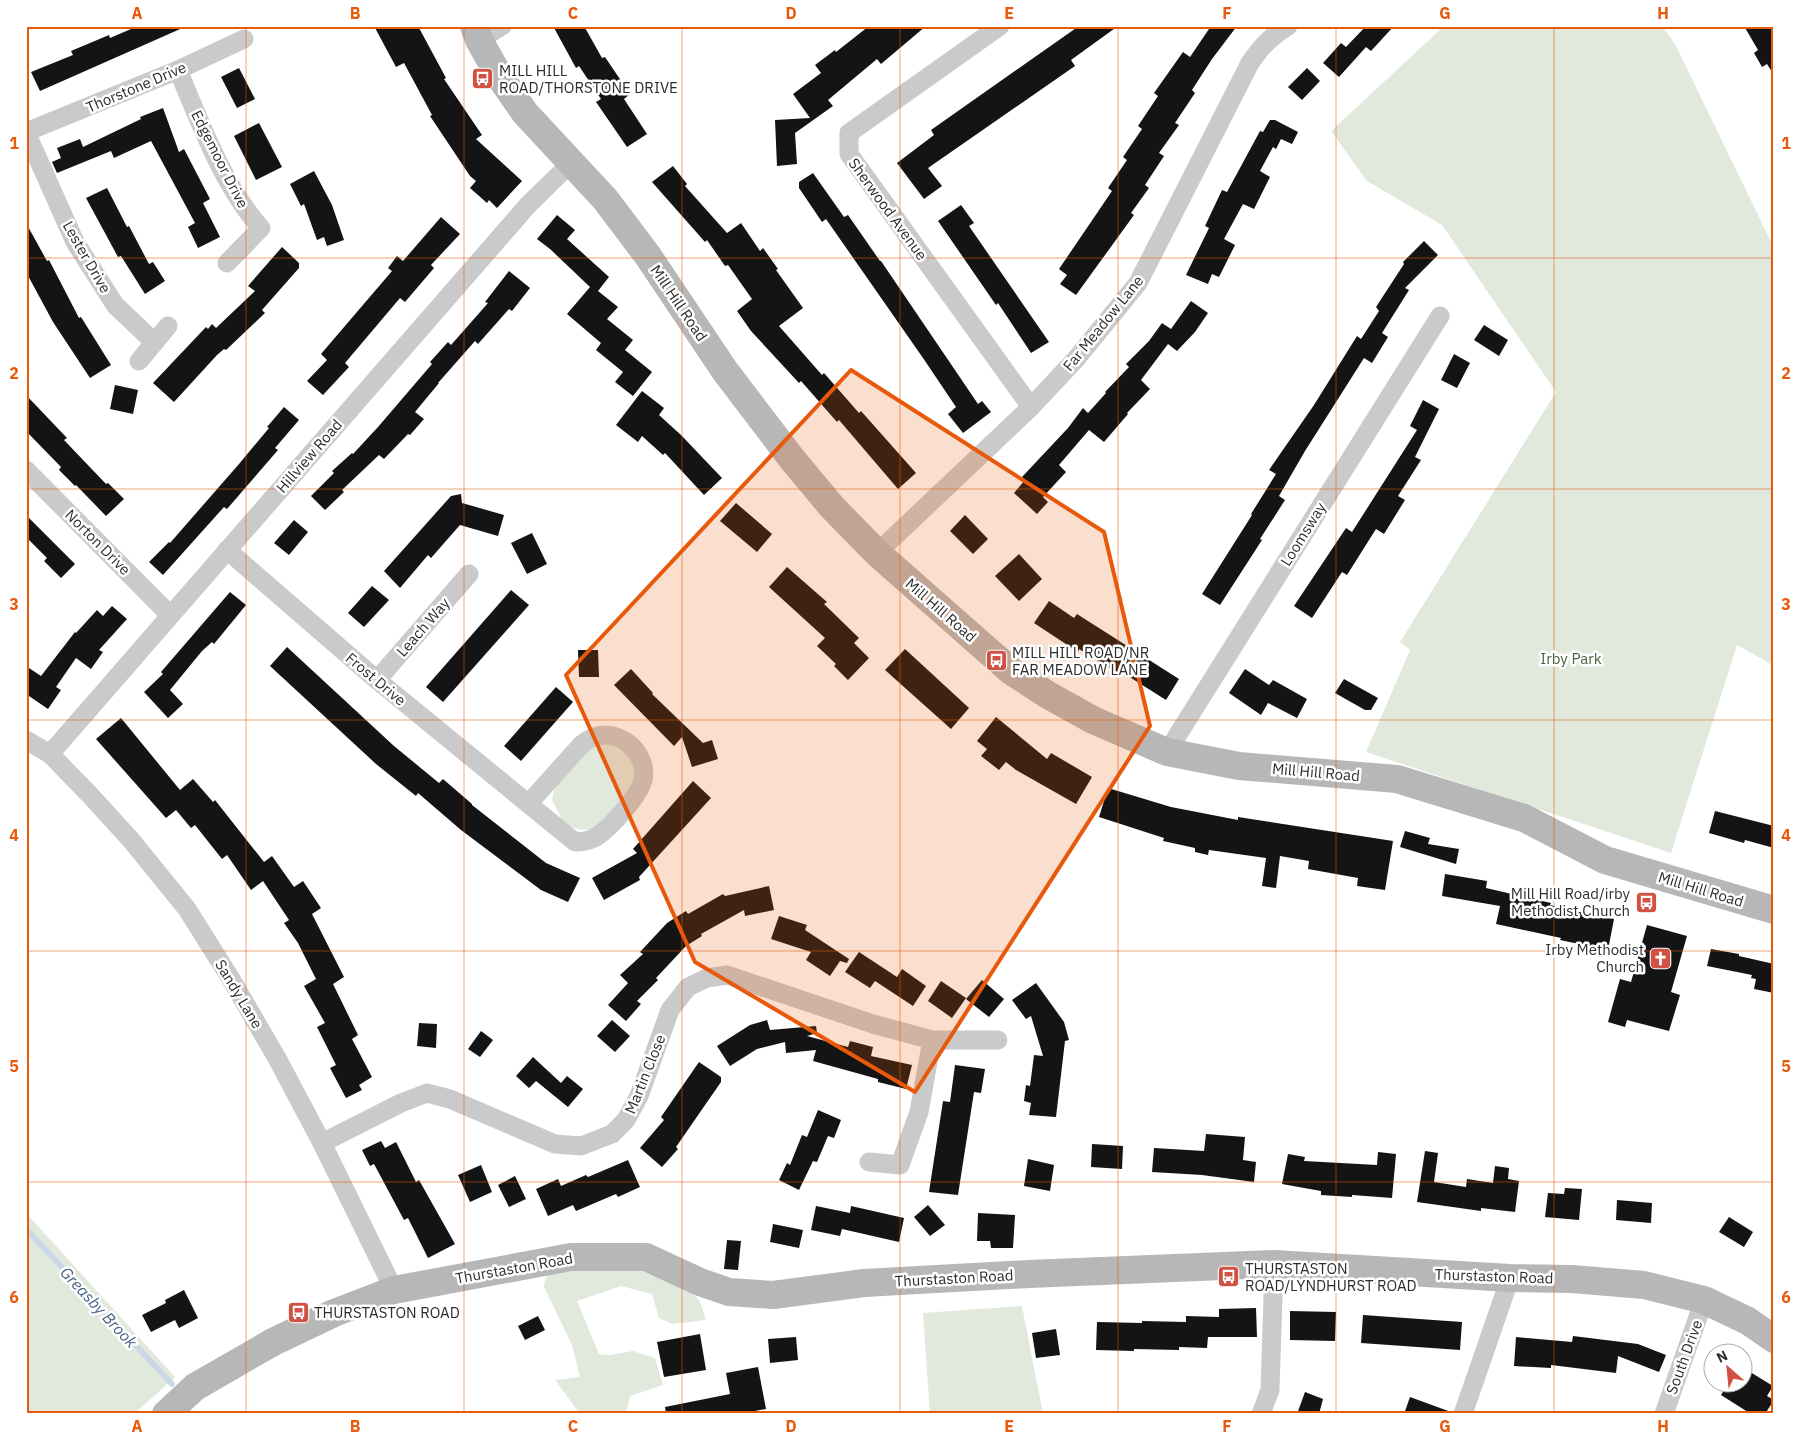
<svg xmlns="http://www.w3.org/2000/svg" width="1800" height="1440" viewBox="0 0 1800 1440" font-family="'IBM Plex Sans',sans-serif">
<rect width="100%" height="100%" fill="#fff"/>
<!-- green -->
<g fill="#e1e9dc">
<polygon points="1444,26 1662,26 1675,44 1774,248 1774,666 1737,645 1671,853 1366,752 1410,650 1400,642 1556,392 1442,225 1367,181 1331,131"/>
<path d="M 601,744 C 624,745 623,746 636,765 L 633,787 L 598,826 L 590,830 L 576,829 L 563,822 L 552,800 L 555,786 L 586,751 Z"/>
<polygon points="26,1213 175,1377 134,1414 26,1414"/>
<path d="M 629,1268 C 652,1273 680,1280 697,1298 C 702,1304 704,1314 706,1320 L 672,1324 L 659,1318 L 652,1294 L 621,1286 L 577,1301 L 599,1354 L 610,1355 L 633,1351 L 655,1358 L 663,1385 L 630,1396 L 626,1414 L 580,1414 L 555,1380 L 580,1377 L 572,1345 L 544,1287 C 545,1281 545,1277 550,1274 C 561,1267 613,1269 629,1268 Z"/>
<polygon points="1022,1306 1043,1414 930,1414 923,1313"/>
</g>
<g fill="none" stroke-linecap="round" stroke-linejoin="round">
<!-- stream -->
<polyline stroke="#cad7e7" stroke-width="5.5" points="26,1229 172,1384"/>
</g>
<!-- building -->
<g fill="#141414">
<polygon points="138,26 187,26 40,91 31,72 73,55 71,51 109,35 110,38"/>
<polygon points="374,26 418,26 446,78 444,79 482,135 476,139 522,181 497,208 489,200 487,203 470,188 476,181 470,176 430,116 432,115 404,63 396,67"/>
<polygon points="553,26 584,26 602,58 605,57 630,94 624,99 647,134 627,147 596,102 601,99 579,66 576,68"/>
<polygon points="869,26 926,26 881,64 877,59 828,100 833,106 795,133 797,164 777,166 775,120 810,118 793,94 821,73 815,65 835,50 836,52"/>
<polygon points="1079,26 1118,26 1071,60 1075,66 928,168 942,186 924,199 897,163 934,135 931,130"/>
<polygon points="1211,26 1237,26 1212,59 1192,90 1195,93 1175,123 1179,125 1159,153 1164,156 1145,185 1149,188 1131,213 1134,215 1076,295 1060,284 1067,275 1059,269 1112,191 1108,188 1127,160 1123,157 1142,129 1138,126 1158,96 1154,93 1183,52 1190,57"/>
<polygon points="1366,26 1394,26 1371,51 1366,47 1339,77 1323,63 1341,43 1346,47"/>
<polygon points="1744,26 1774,26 1774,75 1767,64 1762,67 1754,53 1758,50"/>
<polygon points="239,68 255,99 237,108 221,77"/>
<polygon points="1307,68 1320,81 1302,100 1288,87"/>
<polygon points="163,108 179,152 184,149 210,199 203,203 220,237 198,248 188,227 195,223 151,141 114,158 111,151 57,173 52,162 61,158 57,148 80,139 83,147 141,119 140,117"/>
<polygon points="1270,120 1275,120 1298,132 1292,144 1281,139 1276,149 1273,147 1260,171 1270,177 1254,209 1243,204 1224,239 1235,245 1219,277 1212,274 1208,284 1186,275 1209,228 1205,226 1222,190 1227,192 1260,131 1263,132"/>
<polygon points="259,123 282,167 256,180 234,136"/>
<polygon points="673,166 687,184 685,186 727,233 741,223 760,251 763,248 778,269 776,270 803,308 779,326 822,375 824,373 859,413 861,411 916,473 898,489 839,420 837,422 801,381 799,383 751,331 737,311 752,299 728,265 725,266 707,240 705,242 652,182"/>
<polygon points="314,171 332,205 344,240 327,246 324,237 317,240 304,204 301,206 290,184"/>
<polygon points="813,173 844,217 848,215 880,261 881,261 978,404 982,401 991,412 963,433 948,414 956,407 923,358 826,219 822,222 799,188 799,182"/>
<polygon points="107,188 127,227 129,226 149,264 153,262 165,281 145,294 121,256 118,257 86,198"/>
<polygon points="961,205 974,223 969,226 1049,342 1031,353 998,303 996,305 938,221"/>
<polygon points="557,215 575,230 567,239 609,277 598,291 618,307 607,319 633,340 625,350 652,372 633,396 615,382 623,372 596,350 601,343 567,314 590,287 550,249 537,239"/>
<polygon points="441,217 460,234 431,265 434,268 405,302 400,298 345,363 349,367 323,395 307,381 327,360 321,354 392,271 388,268 397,256 403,261"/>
<polygon points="26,223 47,261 49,260 79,318 81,317 111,365 90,378 53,322 26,272"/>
<polygon points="1424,241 1438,255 1405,288 1409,290 1382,333 1388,337 1372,363 1364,358 1305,451 1279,496 1285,500 1260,539 1262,540 1220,605 1202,594 1252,515 1251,514 1276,474 1269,470 1314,405 1357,336 1361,339 1379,311 1376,307 1404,264 1403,262"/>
<polygon points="282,247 299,263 299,268 262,310 265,313 226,350 224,349 217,355 174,402 153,383 206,327 208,329 212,324 216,328 255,291 248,286"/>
<polygon points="509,271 530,288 512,311 509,309 478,344 475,341 438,383 439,383 415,412 424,419 410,435 408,434 384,459 379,455 342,490 344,492 325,510 311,496 334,473 332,471 352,453 353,454 378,427 432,364 430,362 448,342 451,345 488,303 485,302"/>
<polygon points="1191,301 1208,313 1195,332 1177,351 1168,344 1141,380 1150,389 1127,413 1128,414 1104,442 1089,430 1059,465 1066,472 1043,497 1048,502 1037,514 1014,493 1025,480 1022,477 1068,428 1083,408 1088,413 1106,393 1105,392 1129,367 1126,364 1149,341 1162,323 1171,329"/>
<polygon points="1484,325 1508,340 1499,356 1474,340"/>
<polygon points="1454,354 1470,363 1457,388 1441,380"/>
<polygon points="115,385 138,390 133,414 110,409"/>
<polygon points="642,391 664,408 659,415 681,435 722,478 704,495 665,453 663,455 642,436 638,442 616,425"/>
<polygon points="26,395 67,438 64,440 106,484 108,483 124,499 106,516 76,485 75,486 59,470 61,467 26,431"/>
<polygon points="1423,400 1439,409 1415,457 1421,460 1398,496 1405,500 1384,534 1376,529 1347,575 1342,572 1312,618 1294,606 1346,528 1352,532 1417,430 1410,426"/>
<polygon points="284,407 299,420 275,448 278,450 227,509 224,507 163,575 149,562 169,542 170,543 239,464 269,428 267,427"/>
<polygon points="461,494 462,503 504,515 498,536 460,525 431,558 428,555 400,588 384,571 451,496"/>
<polygon points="736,503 772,534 757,552 720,521"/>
<polygon points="26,515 75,564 61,578 44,561 47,558 26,537"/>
<polygon points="965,515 988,539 973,554 950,531"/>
<polygon points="294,520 308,532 289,555 274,543"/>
<polygon points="532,533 547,564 527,574 511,543"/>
<polygon points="1019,554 1042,579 1019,601 995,576"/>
<polygon points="787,567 827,602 824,604 859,638 854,643 869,658 848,680 834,666 836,664 817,646 825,638 769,587"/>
<polygon points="372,586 389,600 364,627 348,613"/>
<polygon points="511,590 529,605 443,702 426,687"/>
<polygon points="230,592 246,605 214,644 212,642 202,651 170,690 183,704 168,718 144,692 163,674 161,672"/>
<polygon points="1049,601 1074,618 1077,614 1179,679 1166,700 1120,671 1119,674 1079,649 1078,652 1034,623"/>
<polygon points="112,606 127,619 99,650 103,652 91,669 76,658 56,687 61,690 48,709 26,694 26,666 41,676 75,632 76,633 97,610 103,616"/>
<polygon points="287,647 394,746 439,783 443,779 472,804 472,805 546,863 580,878 568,902 541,890 461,830 418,793 416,796 376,764 270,666"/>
<polygon points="905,649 969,708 951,729 885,670"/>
<polygon points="578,650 598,650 599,677 579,677"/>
<polygon points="631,669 653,693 652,694 703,743 712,740 718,759 692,767 682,737 674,746 614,685"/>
<polygon points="1245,669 1269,685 1273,680 1307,699 1297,718 1268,703 1261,715 1229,693"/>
<polygon points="1344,679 1378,698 1371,710 1365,710 1335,693"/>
<polygon points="556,687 573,702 521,761 504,746"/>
<polygon points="996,717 1047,759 1051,753 1092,777 1076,804 1016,770 1006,762 999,770 981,756 987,749 977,741"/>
<polygon points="121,718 180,790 193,779 213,802 215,800 264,862 272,856 294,887 303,881 321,908 312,914 344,977 333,984 358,1035 352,1039 372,1077 359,1085 362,1090 346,1098 330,1068 336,1065 317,1027 325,1023 304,986 316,979 298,943 284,923 289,920 263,881 251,890 227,855 222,859 195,825 191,828 176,810 166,818 96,739"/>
<polygon points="693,781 711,798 639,877 640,880 604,900 592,878 637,853 633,849"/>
<polygon points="1108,788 1171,807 1238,820 1238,817 1393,841 1385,890 1357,886 1358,878 1308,869 1309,861 1280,856 1276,888 1262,886 1266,858 1209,850 1208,855 1195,852 1195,848 1163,841 1164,838 1099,817"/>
<polygon points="1715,811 1774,826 1774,848 1745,840 1744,843 1709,833"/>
<polygon points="1405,831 1430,838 1428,844 1459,849 1456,864 1400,847"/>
<polygon points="1445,874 1487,881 1486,888 1551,903 1550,905 1580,912 1614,919 1608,950 1560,940 1561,938 1496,924 1500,906 1442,896"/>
<polygon points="769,886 774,910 745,916 744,910 701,934 702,936 686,946 656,978 658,980 637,1001 641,1004 626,1021 608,1005 628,983 620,975 643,954 640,952 667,923 686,911 688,914 723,894 725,896"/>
<polygon points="779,916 807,925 805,930 849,959 847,963 840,961 830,976 806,960 811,952 771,939"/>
<polygon points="1647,925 1687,936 1671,992 1680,995 1669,1031 1627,1020 1625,1027 1608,1022 1620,979 1631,982"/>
<polygon points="1711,949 1739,954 1739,956 1774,964 1774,993 1754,989 1756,979 1751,978 1752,975 1707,966"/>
<polygon points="859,952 897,977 902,969 926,986 913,1006 875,981 870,988 845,972"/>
<polygon points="982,980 1004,999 989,1017 966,999"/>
<polygon points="941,981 966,998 952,1018 928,1001"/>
<polygon points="1036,983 1064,1022 1069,1040 1065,1041 1056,1117 1029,1115 1031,1103 1024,1101 1026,1085 1030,1086 1034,1055 1043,1056 1031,1016 1026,1019 1012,1000"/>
<polygon points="612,1020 630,1036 615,1052 597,1036"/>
<polygon points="767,1020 770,1030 816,1026 817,1033 807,1036 848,1047 850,1041 873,1047 871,1056 912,1065 906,1089 878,1082 878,1079 813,1061 816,1050 786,1053 785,1042 757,1049 730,1066 717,1046 750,1025"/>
<polygon points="419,1023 437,1024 436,1048 417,1046"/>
<polygon points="481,1031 493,1040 480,1057 468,1049"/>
<polygon points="533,1057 561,1083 567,1076 583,1089 568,1107 536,1081 529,1088 516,1076"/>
<polygon points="699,1062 721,1077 721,1082 676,1147 678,1149 662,1167 640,1148 664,1120 661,1117"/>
<polygon points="955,1065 985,1069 981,1093 974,1092 958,1195 929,1192 943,1101 950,1102"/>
<polygon points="818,1110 841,1120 834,1138 828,1136 817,1162 813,1161 799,1190 779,1180 787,1163 790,1165 802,1135 807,1137"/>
<polygon points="1206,1134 1245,1137 1243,1160 1256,1162 1254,1182 1202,1175 1152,1172 1154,1148 1204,1151"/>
<polygon points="381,1141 385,1148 396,1142 416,1182 419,1180 455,1244 428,1258 408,1218 404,1220 374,1164 370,1166 362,1150"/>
<polygon points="1092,1144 1123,1146 1122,1169 1091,1167"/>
<polygon points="1425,1151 1438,1153 1434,1182 1466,1187 1467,1179 1493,1183 1495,1166 1509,1168 1508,1179 1519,1181 1515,1212 1481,1208 1481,1211 1417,1202"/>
<polygon points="1378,1152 1396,1154 1392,1198 1352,1195 1352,1197 1321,1195 1321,1191 1282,1184 1288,1154 1305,1157 1304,1161 1377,1165"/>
<polygon points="1028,1159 1054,1165 1050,1191 1024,1186"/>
<polygon points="628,1160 640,1187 618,1197 616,1194 576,1211 573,1205 548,1216 536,1189 558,1179 561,1186 586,1175 588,1177"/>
<polygon points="481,1165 492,1192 470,1202 458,1175"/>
<polygon points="515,1176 526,1199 509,1207 498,1185"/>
<polygon points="1565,1188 1582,1189 1579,1220 1545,1217 1548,1193 1564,1194"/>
<polygon points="1617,1200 1652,1203 1651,1223 1616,1220"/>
<polygon points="928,1205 945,1225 930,1236 914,1217"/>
<polygon points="816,1206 850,1213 851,1206 904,1218 899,1242 842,1229 840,1236 811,1230"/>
<polygon points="978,1213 1015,1215 1013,1248 991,1248 990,1241 977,1241"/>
<polygon points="1729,1217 1753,1232 1744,1247 1719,1232"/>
<polygon points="773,1224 803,1230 799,1248 770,1242"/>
<polygon points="727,1240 741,1241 738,1270 724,1269"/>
<polygon points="184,1290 198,1318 179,1328 175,1320 151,1332 142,1315 166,1303 165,1300"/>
<polygon points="1256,1308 1257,1337 1208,1337 1207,1348 1179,1347 1179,1350 1134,1349 1134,1351 1096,1350 1097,1322 1142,1323 1142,1321 1186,1322 1186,1316 1219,1317 1219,1309"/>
<polygon points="1290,1311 1336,1312 1335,1341 1290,1340"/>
<polygon points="1363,1315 1462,1322 1460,1350 1361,1343"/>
<polygon points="538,1316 545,1330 525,1340 518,1326"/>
<polygon points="1056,1329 1060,1355 1036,1358 1032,1333"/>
<polygon points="700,1334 706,1370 664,1377 657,1342"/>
<polygon points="1573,1336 1638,1344 1666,1355 1659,1372 1618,1356 1616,1373 1551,1365 1551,1368 1514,1366 1516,1337 1572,1342"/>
<polygon points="796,1337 798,1360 770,1363 768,1339"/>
<polygon points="758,1367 766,1409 739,1414 666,1414 665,1407 730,1394 726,1373"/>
<polygon points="1742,1367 1773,1386 1767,1396 1774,1400 1765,1414 1751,1414 1721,1395 1729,1382 1742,1382"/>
<polygon points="1305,1392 1323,1399 1319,1414 1297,1414"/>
<polygon points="1410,1397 1451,1412 1451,1414 1404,1414"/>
</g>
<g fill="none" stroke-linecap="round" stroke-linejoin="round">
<!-- street -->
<g stroke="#cacaca" stroke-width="19">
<polyline points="1000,26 849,133 849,154 1031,407"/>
<polyline points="479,40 502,26"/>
<path d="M 178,70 C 200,122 223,186 261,228 L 227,263"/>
<polyline points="154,342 115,305 75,242 26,132 178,70 244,39"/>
<polyline points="139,361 168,326"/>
<polyline points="26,470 170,615"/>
<path d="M 227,550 L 377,680 L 575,842 C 582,842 588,841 594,838 C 608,831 640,795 643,780 C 649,753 618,726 592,738 C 589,739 585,742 582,744 L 529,803"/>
<path d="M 877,553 L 1031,407 L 1076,359 L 1138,283 L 1250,63 C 1261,47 1271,36 1288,26"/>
<polyline points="377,680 469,574"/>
<polyline points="26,740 50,754 89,794 131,840 187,909 231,979 278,1060 322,1143 394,1290"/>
<polyline points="1167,752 1440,316"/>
<polyline points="50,754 528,205 572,162"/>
<polyline points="322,1143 401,1103 427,1093 450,1099 555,1144 581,1146 612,1134 626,1120 639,1096 670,1010 688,987 707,978 727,975 873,1024 932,1040 998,1040"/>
<polyline points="869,1162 900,1165 919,1112 932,1040"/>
<polyline points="1261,1414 1270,1390 1274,1264"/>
<polyline points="1463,1414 1510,1278"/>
<polyline points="1664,1414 1704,1300"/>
</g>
<!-- secondary -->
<g stroke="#b7b7b7" stroke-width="28">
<polyline points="474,26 479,40 498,74 525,113 605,199 648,256 725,371 792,459 832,507 877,553 1011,671 1048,695 1093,720 1167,752 1239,766 1397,779 1524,818 1605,860 1774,910"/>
<polyline points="166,1414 195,1387 273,1342 334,1313 394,1290 571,1257 646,1257 700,1282 729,1292 773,1295 864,1283 1029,1274 1274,1264 1510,1278 1572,1279 1644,1285 1704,1300 1748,1321 1774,1339"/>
</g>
</g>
<!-- marked area -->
<path fill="#e8590c" fill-opacity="0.2" stroke="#e8590c" stroke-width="4" stroke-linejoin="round" d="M 851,370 L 1104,532 L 1150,726 L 915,1092 L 695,962 L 566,675 Z"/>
<!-- grid -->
<path fill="none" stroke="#e8590c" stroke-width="1" stroke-opacity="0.55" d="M 246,26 L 246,1414M 464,26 L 464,1414M 682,26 L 682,1414M 900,26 L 900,1414M 1118,26 L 1118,1414M 1336,26 L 1336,1414M 1554,26 L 1554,1414M 26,258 L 1774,258M 26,489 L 1774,489M 26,720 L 1774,720M 26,951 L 1774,951M 26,1182 L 1774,1182"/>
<!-- icons -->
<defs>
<symbol id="bus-square" viewBox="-11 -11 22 22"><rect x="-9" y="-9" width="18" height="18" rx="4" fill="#cf5244" stroke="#fff"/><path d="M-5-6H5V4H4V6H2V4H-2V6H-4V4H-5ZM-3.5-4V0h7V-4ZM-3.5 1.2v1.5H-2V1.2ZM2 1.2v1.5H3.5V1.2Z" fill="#fff"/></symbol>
<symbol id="church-square" viewBox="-11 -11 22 22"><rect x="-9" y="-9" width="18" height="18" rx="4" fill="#cf5244" stroke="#fff"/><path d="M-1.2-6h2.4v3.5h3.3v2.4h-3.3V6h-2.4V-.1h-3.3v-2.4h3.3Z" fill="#fff"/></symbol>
</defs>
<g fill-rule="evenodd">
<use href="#bus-square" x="470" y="66" width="25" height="25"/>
<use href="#bus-square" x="984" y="648" width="25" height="25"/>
<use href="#bus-square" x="1634" y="890" width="25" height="25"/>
<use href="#church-square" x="1648" y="946" width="25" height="25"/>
<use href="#bus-square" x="1216" y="1264" width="25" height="25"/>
<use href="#bus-square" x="286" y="1300" width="25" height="25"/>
</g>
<g text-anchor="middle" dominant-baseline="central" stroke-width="5" stroke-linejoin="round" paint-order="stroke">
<!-- poi labels -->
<g font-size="15" fill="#2d2d2d" stroke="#fff" text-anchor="start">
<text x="499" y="70">MILL HILL<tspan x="499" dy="17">ROAD/THORSTONE DRIVE</tspan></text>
<text x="1012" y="652">MILL HILL ROAD/NR<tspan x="1012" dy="17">FAR MEADOW LANE</tspan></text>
<text x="1630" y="893" text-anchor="end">Mill Hill Road/irby<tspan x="1630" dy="17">Methodist Church</tspan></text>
<text x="1644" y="949" text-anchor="end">Irby Methodist<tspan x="1644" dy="17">Church</tspan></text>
<text x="1245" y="1268">THURSTASTON<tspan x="1245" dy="17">ROAD/LYNDHURST ROAD</tspan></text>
<text x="314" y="1312">THURSTASTON ROAD</text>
</g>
<!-- street labels -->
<g font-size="15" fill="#2d2d2d" stroke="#fff">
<text transform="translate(136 87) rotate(-23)">Thorstone Drive</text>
<text transform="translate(220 159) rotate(63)">Edgemoor Drive</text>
<text transform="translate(888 209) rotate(54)">Sherwood Avenue</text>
<text transform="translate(87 257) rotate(60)">Lester Drive</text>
<text transform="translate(679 303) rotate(56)">Mill Hill Road</text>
<text transform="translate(1103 323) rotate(-51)">Far Meadow Lane</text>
<text transform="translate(309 456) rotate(-49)">Hillview Road</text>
<text transform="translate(1303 534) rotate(-58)">Loomsway</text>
<text transform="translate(98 542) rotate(45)">Norton Drive</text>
<text transform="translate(941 610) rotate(41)">Mill Hill Road</text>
<text transform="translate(423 627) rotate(-49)">Leach Way</text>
<text transform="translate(376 679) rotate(40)">Frost Drive</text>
<text transform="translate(1316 772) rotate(5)">Mill Hill Road</text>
<text transform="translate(1701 889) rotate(17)">Mill Hill Road</text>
<text transform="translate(239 994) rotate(59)">Sandy Lane</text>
<text transform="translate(645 1074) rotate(-68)">Martin Close</text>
<text transform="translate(514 1268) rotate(-10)">Thurstaston Road</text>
<text transform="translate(1494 1276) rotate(2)">Thurstaston Road</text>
<text transform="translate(954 1278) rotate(-3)">Thurstaston Road</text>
<text transform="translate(1684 1357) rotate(-70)">South Drive</text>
</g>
<!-- park labels -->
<g font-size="15" fill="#4a6340" stroke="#fff">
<text x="1571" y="658">Irby Park</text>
</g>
<!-- water labels -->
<g font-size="16" font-style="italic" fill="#456185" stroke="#fff">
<text transform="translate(99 1307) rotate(47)">Greasby Brook</text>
</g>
</g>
<!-- border -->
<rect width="1800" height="1440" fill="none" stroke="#ffffff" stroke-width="55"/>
<!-- north arrow -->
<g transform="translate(1728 1368) rotate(333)"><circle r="24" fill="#ffffff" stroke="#ababab"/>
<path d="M0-4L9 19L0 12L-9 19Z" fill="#cf5244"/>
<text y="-8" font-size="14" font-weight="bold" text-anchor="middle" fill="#2d2d2d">N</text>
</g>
<rect x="28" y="28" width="1744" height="1384" fill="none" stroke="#e8590c" stroke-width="2"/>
<g font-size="16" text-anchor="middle" font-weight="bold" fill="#e8590c">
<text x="137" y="19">A</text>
<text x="355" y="19">B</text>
<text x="573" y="19">C</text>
<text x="791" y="19">D</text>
<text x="1009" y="19">E</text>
<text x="1227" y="19">F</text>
<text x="1445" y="19">G</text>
<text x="1663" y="19">H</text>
<text x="14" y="149">1</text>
<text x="1786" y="149">1</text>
<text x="14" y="379">2</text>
<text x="1786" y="379">2</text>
<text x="14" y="610">3</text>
<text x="1786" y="610">3</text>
<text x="14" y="841">4</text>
<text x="1786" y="841">4</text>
<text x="14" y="1072">5</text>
<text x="1786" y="1072">5</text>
<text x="14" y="1303">6</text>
<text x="1786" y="1303">6</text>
<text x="137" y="1432">A</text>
<text x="355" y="1432">B</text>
<text x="573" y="1432">C</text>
<text x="791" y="1432">D</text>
<text x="1009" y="1432">E</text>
<text x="1227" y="1432">F</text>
<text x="1445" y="1432">G</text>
<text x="1663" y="1432">H</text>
</g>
</svg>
